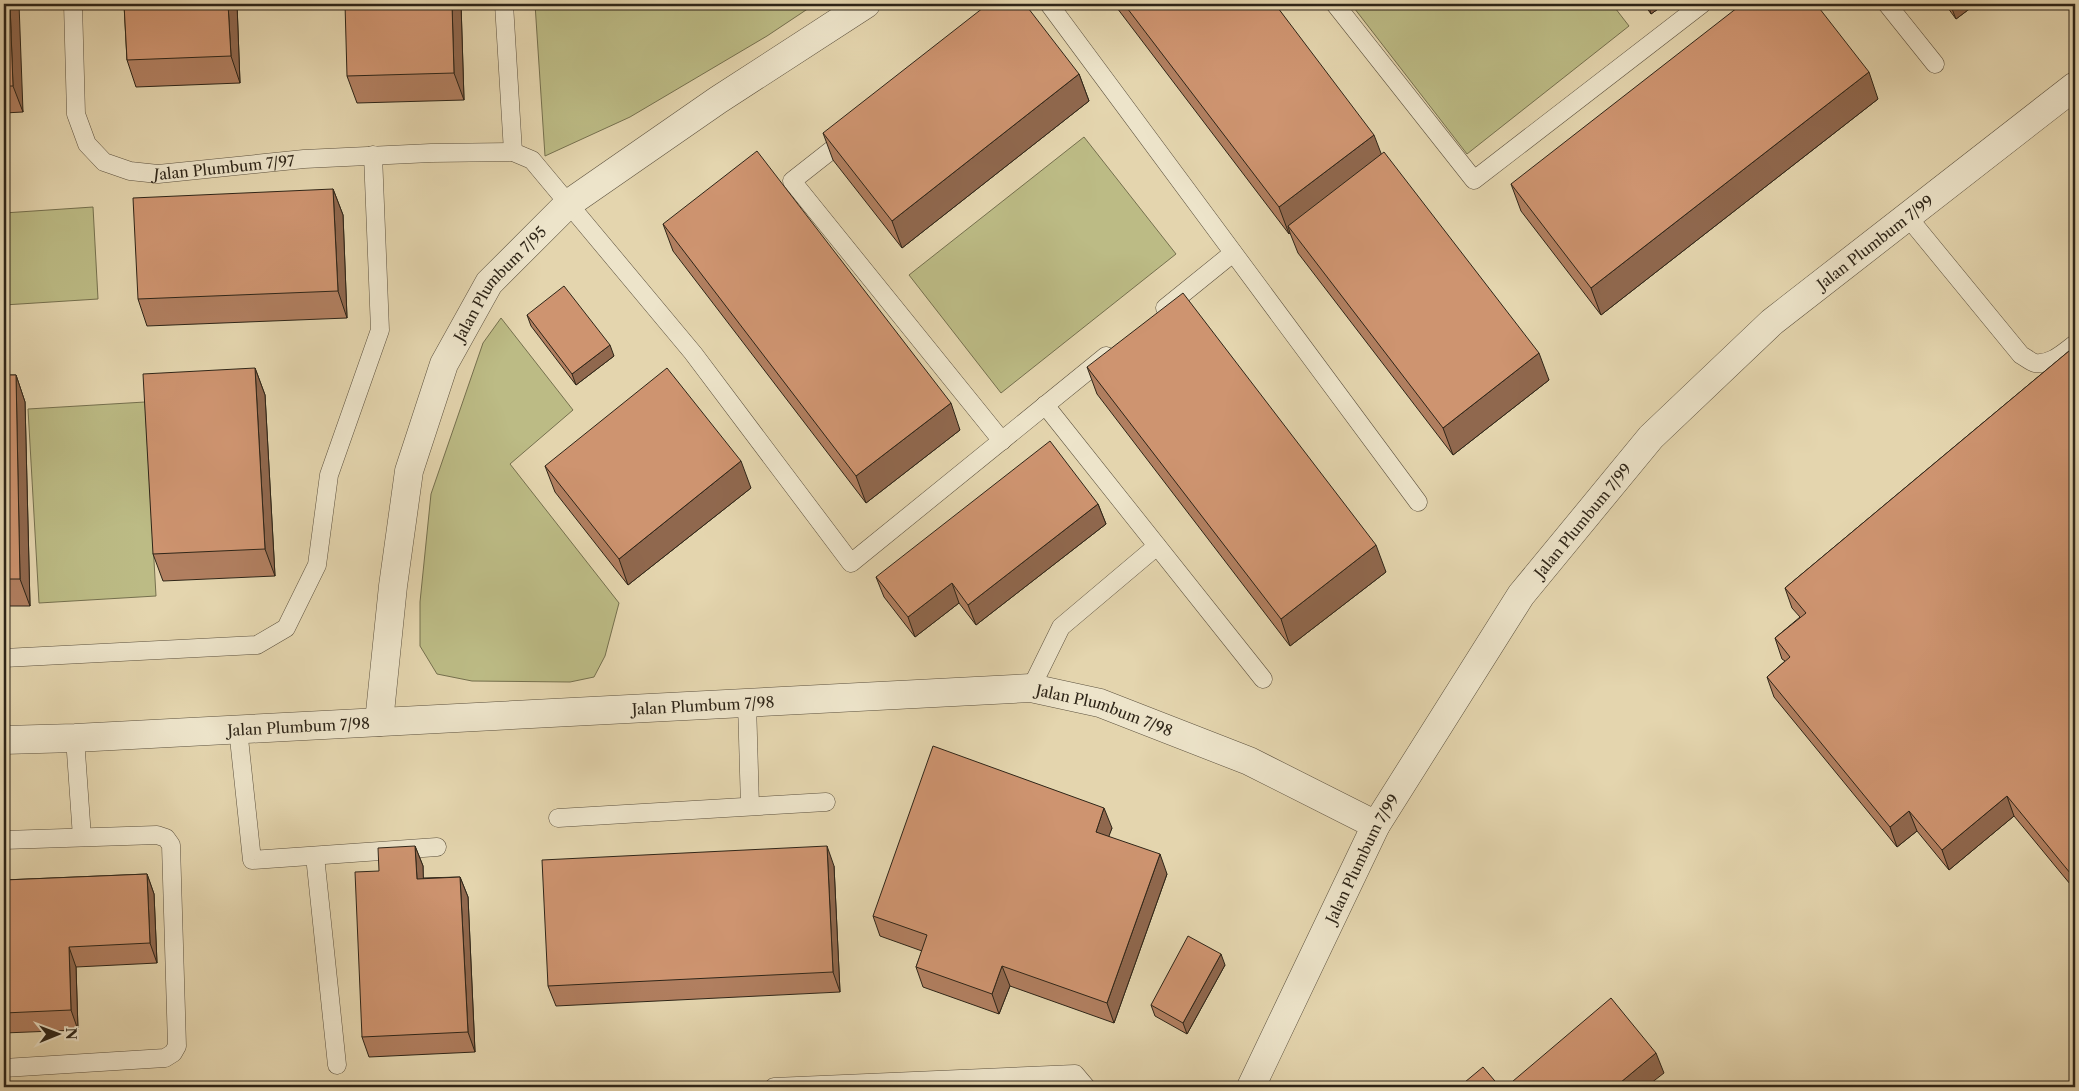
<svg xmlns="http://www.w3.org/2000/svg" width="2079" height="1091" viewBox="0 0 2079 1091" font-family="'Libre Caslon Text',serif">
<rect width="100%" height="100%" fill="#e4d5ae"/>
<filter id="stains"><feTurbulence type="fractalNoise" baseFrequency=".004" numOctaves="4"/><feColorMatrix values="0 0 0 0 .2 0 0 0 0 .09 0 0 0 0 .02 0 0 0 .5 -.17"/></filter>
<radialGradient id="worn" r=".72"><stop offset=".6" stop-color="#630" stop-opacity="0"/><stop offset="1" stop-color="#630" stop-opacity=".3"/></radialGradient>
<!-- green -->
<g fill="#bcbb85" stroke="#75704e">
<polygon points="535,4 815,4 767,36 630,117 545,156"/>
<polygon points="1351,4 1612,4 1629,26 1467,154"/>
<polygon points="1084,137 1176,254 1001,393 909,275"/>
<polygon points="93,207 98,299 4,305 4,213"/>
<polygon points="501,318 573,410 510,464 619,603 605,656 594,677 570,682 472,681 437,674 420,646 420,602 431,494 483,343"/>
<polygon points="145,402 156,596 39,603 28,409"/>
</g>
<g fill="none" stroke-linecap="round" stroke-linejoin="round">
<defs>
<g id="service">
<path id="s1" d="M 73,4 L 76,114 L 87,144 L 104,162 L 130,171 L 158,174 L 304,159 L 431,153 L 513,152 L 532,160 L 693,353 L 851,563 L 1106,356"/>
<polyline points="504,4 513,152"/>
<polyline points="1049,4 1418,502"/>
<polyline points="1335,4 1474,180 1702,4"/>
<polyline points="1887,4 1935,64"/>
<polyline points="848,137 792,181 1002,441"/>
<path d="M 1907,216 L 2021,355 C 2025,357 2031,362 2035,363 C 2051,365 2064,352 2075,344"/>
<polyline points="1165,308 1233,253"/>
<polyline points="1045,405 1263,679"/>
<polyline points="4,658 257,645 286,628 317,565 329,475 380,330 373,155"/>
<polyline points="1031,688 1061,627 1157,546"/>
<polyline points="747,703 750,806"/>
<polyline points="238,729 252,860 437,847"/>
<polyline points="75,738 82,837"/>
<polyline points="558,818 826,802"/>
<polyline points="4,840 157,835 166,838 171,845 177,1046 173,1053 165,1058 4,1068"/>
<polyline points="315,856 337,1065"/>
<polyline points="774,1087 1075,1074 1086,1087"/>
</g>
<g id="minor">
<path id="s2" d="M 379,722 L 393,586 L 409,471 L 444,364 L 489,283 L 568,204 L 718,100 L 866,4"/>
</g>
<g id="tertiary">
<path id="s3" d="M 4,740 L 75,738 L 1031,688 L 1100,703 L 1249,761 L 1376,825"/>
<path id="s4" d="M 1251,1087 L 1376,825 L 1521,595 L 1651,437 L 1772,322 L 2075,86"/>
</g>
</defs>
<!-- service casing -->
<use href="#service" stroke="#5c513e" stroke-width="19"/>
<!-- minor casing -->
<use href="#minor" stroke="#5c513e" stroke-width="29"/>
<!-- tertiary casing -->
<use href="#tertiary" stroke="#5c513e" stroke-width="29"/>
<!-- service -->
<use href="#service" stroke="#ede4ca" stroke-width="18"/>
<!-- minor -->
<use href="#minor" stroke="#ede4ca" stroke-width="28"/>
<!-- tertiary -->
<use href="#tertiary" stroke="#ede4ca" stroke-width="28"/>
</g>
<!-- wall -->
<g fill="#b17f60" stroke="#2e2518">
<polygon points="4,4 23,112 4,113"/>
<polygon points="124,4 237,4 240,83 136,87 127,60"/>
<polygon points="461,4 464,100 357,103 347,76"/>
<polygon points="1114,4 1275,4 1381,155 1549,380 1453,455 1298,253 1290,233 1289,234"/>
<polygon points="1644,4 1665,4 1651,14"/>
<polygon points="1945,4 1976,4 1956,19"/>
<polygon points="1079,74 1089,101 902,248 833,160 823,133"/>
<polygon points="1878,99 1601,315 1521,211 1511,184"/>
<polygon points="333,189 343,215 347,318 147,326 138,299"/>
<polygon points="663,224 960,430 866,503 673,251"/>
<polygon points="527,315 614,356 576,385 531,326"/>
<polygon points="2075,346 2075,890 2014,816 1949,870 1917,831 1897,847 1774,697 1767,677 1785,661 1782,659 1775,638 1800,617 1792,608 1785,588"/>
<polygon points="1087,367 1386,572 1290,646 1097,394"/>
<polygon points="255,368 265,395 275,576 163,581 153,554"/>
<polygon points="4,375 16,375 25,402 30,606 4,606"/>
<polygon points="545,466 751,488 628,585 555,492"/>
<polygon points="1098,504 1106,524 976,625 959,603 915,637 884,597 876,577"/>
<polygon points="1112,828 1108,836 1167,874 1114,1023 1010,986 999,1014 923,987 916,967 922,951 880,936 873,916"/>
<polygon points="415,846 423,866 423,878 460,877 468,897 475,1052 369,1057 362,1037"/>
<polygon points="834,866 840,992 556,1006 548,986"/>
<polygon points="147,874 154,894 157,963 76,967 78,1030 4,1033 4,880"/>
<polygon points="1225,965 1187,1034 1155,1016 1151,1005"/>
</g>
<!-- shaded-wall -->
<g fill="#90684e" stroke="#2e2518">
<polygon points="10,4 19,4 23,112 13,86"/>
<polygon points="228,4 237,4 240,83 231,56"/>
<polygon points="452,4 461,4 464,100 454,73"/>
<polygon points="1648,4 1665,4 1651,14"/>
<polygon points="1950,4 1976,4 1956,19"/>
<polygon points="1869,72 1878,99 1601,315 1591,288"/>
<polygon points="1079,74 1089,101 902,248 892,221"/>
<polygon points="1374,135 1384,161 1288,226 1290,233 1289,234 1279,207"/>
<polygon points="333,189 343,215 347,318 338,291"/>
<polygon points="610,345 614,356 576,385 572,374"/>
<polygon points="1539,353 1549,380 1453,455 1443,428"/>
<polygon points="255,368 265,395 275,576 265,549"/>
<polygon points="16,375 25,402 30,606 20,579"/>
<polygon points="951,403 960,430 866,503 856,476"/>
<polygon points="741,461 751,488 628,585 619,559"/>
<polygon points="1098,504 1106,524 976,625 968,605"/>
<polygon points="1376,545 1386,572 1290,646 1281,619"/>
<polygon points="952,583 959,603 915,637 908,617"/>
<polygon points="2007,796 2014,816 1949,870 1942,850"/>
<polygon points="1104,808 1112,828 1103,852 1096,832"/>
<polygon points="1909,811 1917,831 1897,847 1890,827"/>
<polygon points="415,846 423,866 424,899 417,879"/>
<polygon points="827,846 834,866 840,992 833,972"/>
<polygon points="1160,854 1167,874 1114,1023 1107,1003"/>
<polygon points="147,874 154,894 157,963 150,943"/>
<polygon points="460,877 468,897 475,1052 468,1032"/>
<polygon points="69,947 76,967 78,1030 71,1010"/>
<polygon points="1221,954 1225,965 1187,1034 1183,1023"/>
<polygon points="1002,966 1010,986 999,1014 992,994"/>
<polygon points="1656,1053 1664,1073 1646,1087 1615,1087"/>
</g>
<!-- building -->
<g fill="#ce9470" stroke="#2e2518">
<polygon points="4,4 10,4 13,86 4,86"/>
<polygon points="124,4 228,4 231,56 127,60"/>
<polygon points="345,4 452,4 454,73 347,76"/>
<polygon points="988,4 1025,4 1079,74 892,221 823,133"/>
<polygon points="1124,4 1275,4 1374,135 1279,207"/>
<polygon points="1742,4 1816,4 1869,72 1591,288 1511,184"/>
<polygon points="757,151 951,403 856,476 663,224"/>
<polygon points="1384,152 1539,353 1443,428 1288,226"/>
<polygon points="333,189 338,291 138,299 133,198"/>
<polygon points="564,286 610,345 572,374 527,315"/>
<polygon points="1183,293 1376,545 1281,619 1087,367"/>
<polygon points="2075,346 2075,879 2007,796 1942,850 1909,811 1890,827 1767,677 1790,657 1775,638 1806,613 1785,588"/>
<polygon points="255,368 265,549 153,554 143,374"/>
<polygon points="667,368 741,461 619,559 545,466"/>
<polygon points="4,375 16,375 20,579 4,579"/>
<polygon points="1050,441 1098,504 968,605 952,583 908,617 876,577"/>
<polygon points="933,746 1104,808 1096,832 1160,854 1107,1003 1002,966 992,994 916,967 927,935 873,916"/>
<polygon points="415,846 417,879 460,877 468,1032 362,1037 355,872 379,871 378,848"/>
<polygon points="827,846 833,972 548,986 542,860"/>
<polygon points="147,874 150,943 69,947 71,1010 4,1013 4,880"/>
<polygon points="1188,936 1221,954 1183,1023 1151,1005"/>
<polygon points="1611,998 1656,1053 1615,1087 1506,1087"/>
<polygon points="1483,1067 1500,1087 1459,1087"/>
<polygon points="1631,1085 1637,1087 1630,1087"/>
</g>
<g text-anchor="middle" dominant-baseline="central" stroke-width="4" stroke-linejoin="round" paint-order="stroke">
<!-- street labels -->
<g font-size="15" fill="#2e2518" stroke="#ede4ca">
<text stroke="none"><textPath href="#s1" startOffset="289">Jalan Plumbum 7/97</textPath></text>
<text stroke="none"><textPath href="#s4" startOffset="1064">Jalan Plumbum 7/99</textPath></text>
<text stroke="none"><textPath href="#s2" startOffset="464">Jalan Plumbum 7/95</textPath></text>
<text stroke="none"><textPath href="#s4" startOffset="659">Jalan Plumbum 7/99</textPath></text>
<text stroke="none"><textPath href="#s3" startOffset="700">Jalan Plumbum 7/98</textPath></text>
<text stroke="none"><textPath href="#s3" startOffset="1105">Jalan Plumbum 7/98</textPath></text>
<text stroke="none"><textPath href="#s3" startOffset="295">Jalan Plumbum 7/98</textPath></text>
<text stroke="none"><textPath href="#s4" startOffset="254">Jalan Plumbum 7/99</textPath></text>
</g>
</g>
<!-- margin -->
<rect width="2079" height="1091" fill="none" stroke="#e4d5ae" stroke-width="20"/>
<rect x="5" y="5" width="2069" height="1081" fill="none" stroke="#2e2518" stroke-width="2.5"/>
<rect x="10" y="10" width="2059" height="1071" fill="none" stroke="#2e2518"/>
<!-- north arrow -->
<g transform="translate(58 1034) rotate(89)" stroke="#ede4ca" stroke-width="4" paint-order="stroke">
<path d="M0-4L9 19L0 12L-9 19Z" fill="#2e2518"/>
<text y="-8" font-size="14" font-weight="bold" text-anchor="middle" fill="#2e2518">N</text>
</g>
<rect width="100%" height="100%" filter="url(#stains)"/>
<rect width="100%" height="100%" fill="url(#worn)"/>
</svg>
